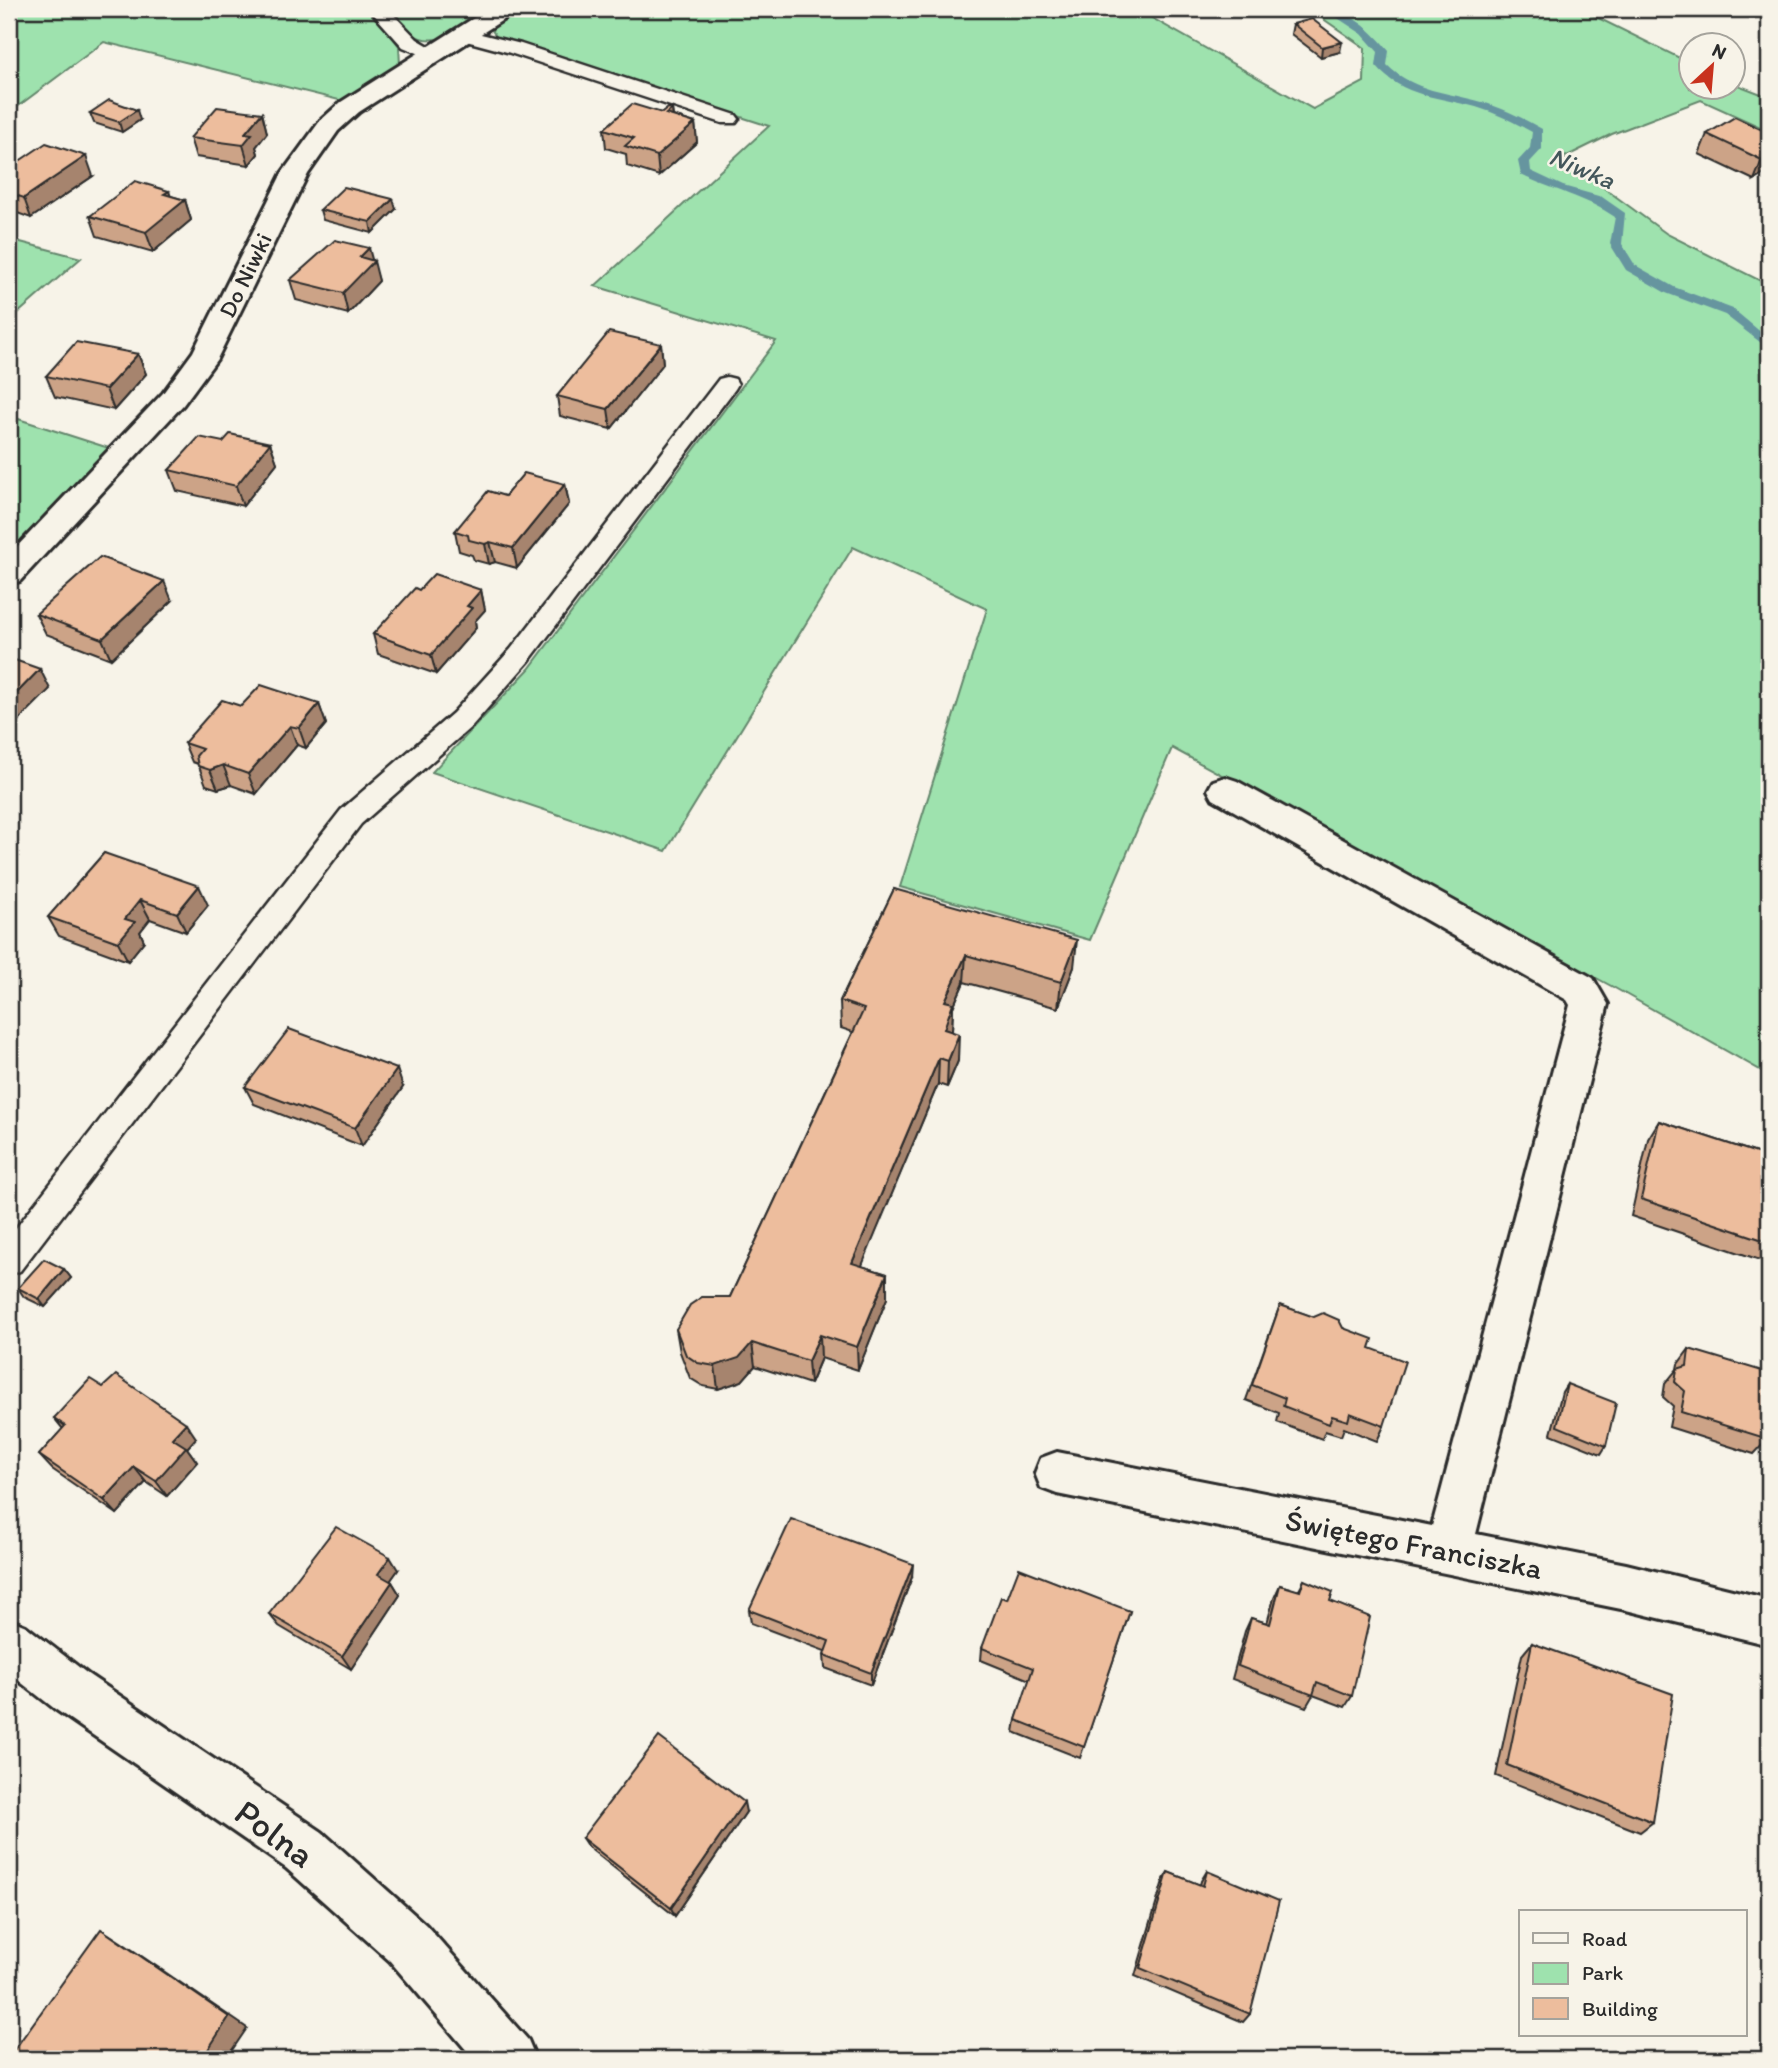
<svg xmlns="http://www.w3.org/2000/svg" width="1778" height="2068" viewBox="0 0 1778 2068" font-family="Itim,sans-serif">
<rect width="100%" height="100%" fill="#f7f3e8"/>
<filter id="ink" filterUnits="userSpaceOnUse"><feTurbulence type="fractalNoise" baseFrequency=".0143" numOctaves="2"/><feDisplacementMap in="SourceGraphic" scale="14" xChannelSelector="R" yChannelSelector="G"/><feConvolveMatrix kernelMatrix="1 2 1 2 8 2 1 2 1" color-interpolation-filters="sRGB"/></filter>
<g filter="url(#ink)">
<!-- green -->
<g fill="#9ee2ae" stroke="#64866c" stroke-width="2">
<polygon points="9,9 371,9 399,46 400,65 387,76 347,102 104,42 9,113"/>
<path d="M 387,9 L 498,9 C 475,22 437,53 411,33 C 402,26 395,17 387,9 Z"/>
<polygon points="519,9 1136,9 1313,109 1364,82 1365,48 1309,9 1580,9 1690,63 1690,88 1732,88 1733,83 1769,97 1769,131 1701,100 1612,134 1563,158 1667,234 1769,285 1769,1075 1613,987 1172,748 1090,940 900,887 987,609 853,547 666,851 432,772 529,669 776,341 595,286 769,126 498,39 489,26"/>
<polygon points="9,239 81,258 9,321"/>
<polygon points="9,416 115,450 9,561"/>
</g>
<g fill="none" stroke-linecap="round" stroke-linejoin="round">
<!-- stream -->
<path fill="#66959f" fill-rule="evenodd" d="M 1324,9 C 1349,9 1374,32 1389,51 L 1387,65 C 1414,92 1448,92 1482,102 C 1503,108 1523,118 1542,129 L 1542,149 L 1530,162 L 1531,171 L 1563,186 L 1602,197 L 1625,213 L 1622,244 L 1635,265 L 1674,287 L 1733,309 L 1769,339 L 1769,349 L 1725,315 L 1666,293 L 1626,270 L 1610,244 L 1615,217 C 1586,197 1552,190 1521,175 L 1518,161 L 1530,148 L 1532,132 C 1514,122 1496,113 1476,107 C 1440,97 1402,97 1376,66 L 1378,52 L 1362,34 Z"/>
<defs>
<g id="service">
<polygon points="369,9 388,9 417,39 441,53 432,59 403,47"/>
<polygon points="461,29 521,44 736,115 739,119 736,123 722,123 507,52 455,38 452,34"/>
<polygon points="727,377 735,379 738,384 735,389 529,661 471,727 361,824 20,1271 9,1275 9,1237 341,810 453,713 511,649 719,379"/>
</g>
<g id="minor">
<polygon points="488,9 516,9 512,14 359,112 338,131 308,174 217,359 183,405 20,581 9,584 9,555 163,393 193,352 282,173 320,121 341,102"/>
<polygon points="1225,777 1237,781 1593,978 1608,1004 1476,1534 1626,1564 1769,1599 1769,1645 1626,1610 1057,1494 1041,1488 1035,1473 1041,1458 1057,1452 1432,1526 1570,1005 1567,1000 1213,799 1208,790 1213,781"/>
</g>
<polygon id="tertiary" points="9,1619 26,1626 89,1675 322,1832 426,1925 528,2040 536,2059 474,2059 390,1961 286,1868 55,1709 9,1673"/>
</defs>
<!-- service casing -->
<use href="#service" stroke="#2b2b2b" stroke-width="5"/>
<!-- minor casing -->
<use href="#minor" stroke="#2b2b2b" stroke-width="6"/>
<!-- tertiary casing -->
<use href="#tertiary" stroke="#2b2b2b" stroke-width="6"/>
<!-- service -->
<use href="#service" fill="#f7f3e8" fill-rule="evenodd"/>
<!-- minor -->
<use href="#minor" fill="#f7f3e8" fill-rule="evenodd"/>
<!-- tertiary -->
<use href="#tertiary" fill="#f7f3e8" fill-rule="evenodd"/>
</g>
<!-- wall -->
<g fill="#cca387" stroke="#2b2b2b" stroke-width="2">
<polygon points="1293,24 1340,52 1321,57 1291,34"/>
<polygon points="672,109 673,116 695,123 697,142 659,176 627,166 626,154 606,148 604,129 662,113"/>
<polygon points="90,113 140,120 122,132 94,123"/>
<polygon points="262,113 267,133 256,147 258,154 249,165 196,157 190,138"/>
<polygon points="1769,133 1769,171 1754,180 1699,154 1707,134"/>
<polygon points="9,168 93,176 31,218 9,210"/>
<polygon points="171,196 185,200 191,220 153,252 97,236 90,216"/>
<polygon points="396,209 372,233 323,220 320,210"/>
<polygon points="372,260 379,281 348,314 296,300 290,280"/>
<polygon points="661,344 663,364 611,429 560,416 557,396"/>
<polygon points="138,354 146,374 114,410 55,397 46,376"/>
<polygon points="223,442 270,443 277,463 243,506 177,491 169,470"/>
<polygon points="565,484 569,504 517,568 495,562 489,564 474,560 472,555 459,551 455,531 505,496"/>
<polygon points="419,590 481,590 485,610 475,621 476,628 436,674 378,654 373,634"/>
<polygon points="172,601 111,659 46,634 36,614"/>
<polygon points="319,704 326,724 306,748 297,745 256,794 231,785 218,789 206,785 198,764 192,762 184,743 241,706"/>
<polygon points="104,853 208,905 186,932 150,919 140,932 144,941 128,961 59,936 48,917"/>
<polygon points="894,889 1074,967 1058,1008 964,982 953,1007 952,1032 958,1061 947,1087 938,1084 861,1266 887,1274 887,1298 858,1370 821,1358 810,1384 755,1366 742,1381 718,1389 703,1386 690,1378 680,1352 676,1329 730,1297 853,1032 841,1028 840,1001"/>
<polygon points="245,1087 403,1087 362,1146 254,1104"/>
<polygon points="1659,1121 1769,1157 1769,1263 1631,1216 1648,1139"/>
<polygon points="64,1269 71,1278 45,1307 24,1297 18,1288"/>
<polygon points="1280,1305 1343,1328 1370,1348 1384,1426 1377,1441 1344,1428 1341,1436 1325,1431 1322,1439 1277,1422 1279,1413 1246,1400"/>
<polygon points="1689,1349 1768,1439 1754,1454 1669,1427 1673,1406 1663,1397 1665,1384 1677,1369 1678,1364"/>
<polygon points="1567,1384 1606,1446 1601,1454 1551,1434 1562,1392"/>
<polygon points="103,1387 196,1438 187,1448 197,1462 167,1496 146,1482 117,1514 52,1469 39,1455 63,1429 54,1418"/>
<polygon points="398,1570 390,1581 392,1582 400,1595 351,1669 279,1626 269,1614"/>
<polygon points="912,1577 871,1685 825,1668 824,1655 825,1651 751,1623 749,1610"/>
<polygon points="1304,1580 1330,1601 1352,1696 1345,1707 1313,1695 1306,1707 1232,1679 1245,1631 1251,1618 1267,1623 1274,1598 1280,1585 1298,1591"/>
<polygon points="1007,1599 1130,1611 1080,1758 1014,1732 1016,1720 1030,1680 981,1660 982,1648"/>
<polygon points="1532,1643 1653,1822 1640,1832 1496,1776 1522,1655"/>
<polygon points="746,1812 675,1916 588,1847 582,1838"/>
<polygon points="1207,1871 1250,2014 1243,2022 1135,1976 1163,1881 1168,1872 1200,1885 1201,1881"/>
</g>
<!-- shaded-wall -->
<g fill="#a6846e" stroke="#2b2b2b" stroke-width="2">
<polygon points="1342,42 1340,52 1321,57 1322,47"/>
<polygon points="672,109 674,129 666,114"/>
<polygon points="137,110 140,120 122,132 119,122"/>
<polygon points="262,113 267,133 256,147 258,154 249,165 243,145 245,133"/>
<polygon points="695,123 697,142 659,176 657,156"/>
<polygon points="86,156 93,176 31,218 24,198"/>
<polygon points="1769,156 1769,171 1754,180 1762,160"/>
<polygon points="169,191 175,208 185,200 191,220 153,252 146,232 164,194"/>
<polygon points="393,199 396,209 372,233 370,222"/>
<polygon points="369,248 373,263 374,261 379,281 348,314 343,293 360,257"/>
<polygon points="661,344 663,364 611,429 608,409"/>
<polygon points="138,354 146,374 114,410 106,389"/>
<polygon points="270,443 277,463 243,506 236,486"/>
<polygon points="565,484 569,504 517,568 513,548"/>
<polygon points="490,542 495,562 489,564 485,544"/>
<polygon points="164,581 172,601 111,659 102,639"/>
<polygon points="481,590 485,610 475,621 476,628 436,674 431,655 467,606"/>
<polygon points="40,669 50,689 9,730 9,701"/>
<polygon points="319,704 326,724 306,748 299,728"/>
<polygon points="290,726 297,745 256,794 248,774"/>
<polygon points="223,765 231,785 218,789 210,770"/>
<polygon points="199,886 208,905 186,932 177,913"/>
<polygon points="140,900 150,919 140,932 144,941 128,961 118,942 125,919"/>
<polygon points="1077,940 1074,967 1058,1008 1061,982"/>
<polygon points="966,955 964,982 953,1007 952,1030 943,1055 945,1001"/>
<polygon points="959,1034 958,1061 947,1087 948,1061"/>
<polygon points="939,1058 938,1084 853,1287 852,1263"/>
<polygon points="397,1069 403,1087 362,1146 355,1128"/>
<polygon points="64,1269 71,1278 45,1307 39,1299"/>
<polygon points="887,1274 887,1298 858,1370 857,1347"/>
<polygon points="820,1335 821,1358 810,1384 808,1361"/>
<polygon points="752,1343 755,1366 742,1381 718,1389 715,1366"/>
<polygon points="186,1423 196,1438 187,1448 197,1462 167,1496 156,1481 172,1438"/>
<polygon points="134,1467 146,1482 117,1514 104,1500"/>
<polygon points="390,1557 398,1570 386,1587 378,1574"/>
<polygon points="913,1564 912,1577 871,1685 871,1673"/>
<polygon points="392,1582 400,1595 351,1669 342,1656"/>
<polygon points="744,1802 746,1812 675,1916 671,1908"/>
<polygon points="101,1929 121,1942 247,2028 226,2059 202,2059"/>
</g>
<!-- building -->
<g fill="#edbd9d" stroke="#2b2b2b" stroke-width="2">
<polygon points="1312,19 1342,42 1322,47 1293,24"/>
<polygon points="109,100 137,110 119,122 90,113"/>
<polygon points="632,104 662,113 668,108 672,109 666,114 695,123 657,156 625,146 634,138 604,129"/>
<polygon points="217,107 262,113 245,133 252,134 243,145 190,138"/>
<polygon points="1735,117 1769,133 1769,156 1762,160 1707,134"/>
<polygon points="46,143 86,156 24,198 9,193 9,168"/>
<polygon points="135,181 169,191 164,194 185,200 146,232 90,216"/>
<polygon points="344,187 393,199 370,222 320,210"/>
<polygon points="335,240 369,248 360,257 374,261 343,293 290,280"/>
<polygon points="609,332 661,344 608,409 557,396"/>
<polygon points="76,342 138,354 106,389 46,376"/>
<polygon points="230,434 270,443 236,486 169,470 199,437 223,442"/>
<polygon points="524,473 565,484 513,548 490,542 485,544 469,540 468,535 455,531 488,491 505,496"/>
<polygon points="100,557 164,581 102,639 36,614"/>
<polygon points="434,574 481,590 467,606 472,608 431,655 373,634 415,588 419,590"/>
<polygon points="9,658 40,669 9,701"/>
<polygon points="261,685 319,704 299,728 290,726 248,774 223,765 210,770 198,766 196,756 202,749 184,743 222,700 241,706"/>
<polygon points="104,853 199,886 177,913 140,900 125,919 135,922 118,942 48,917"/>
<polygon points="894,889 1077,940 1061,982 966,955 945,1001 953,1003 944,1029 959,1034 948,1061 939,1058 852,1263 887,1274 857,1347 820,1335 808,1361 752,1343 739,1358 715,1366 698,1363 686,1355 676,1329 690,1305 702,1297 730,1297 864,1009 840,1001"/>
<polygon points="289,1029 397,1069 355,1128 245,1087"/>
<polygon points="1659,1121 1769,1157 1769,1242 1641,1199"/>
<polygon points="44,1259 64,1269 39,1299 18,1288"/>
<polygon points="1280,1305 1314,1317 1323,1313 1339,1320 1343,1328 1373,1339 1370,1348 1405,1361 1384,1426 1350,1413 1348,1421 1332,1416 1329,1424 1283,1406 1285,1398 1252,1385"/>
<polygon points="1689,1349 1769,1373 1769,1424 1768,1439 1681,1412 1685,1391 1675,1382 1677,1369 1687,1366"/>
<polygon points="116,1375 186,1423 172,1438 186,1447 156,1481 134,1467 104,1500 39,1455 65,1426 54,1418 90,1379 103,1387"/>
<polygon points="1567,1384 1616,1403 1606,1446 1557,1426"/>
<polygon points="791,1519 913,1564 871,1673 824,1655 829,1641 749,1610"/>
<polygon points="336,1527 390,1557 378,1574 392,1582 342,1656 269,1614"/>
<polygon points="1019,1568 1130,1611 1084,1747 1016,1720 1033,1668 982,1648 1001,1597 1007,1599"/>
<polygon points="1304,1580 1333,1592 1330,1601 1370,1617 1352,1696 1317,1682 1313,1695 1238,1666 1251,1618 1270,1624 1280,1585 1300,1591"/>
<polygon points="1532,1643 1673,1694 1653,1822 1507,1765"/>
<polygon points="659,1737 744,1802 671,1908 582,1838"/>
<polygon points="1207,1871 1279,1901 1250,2014 1140,1968 1168,1872 1203,1886"/>
<polygon points="101,1929 229,2017 202,2059 9,2059 9,2057"/>
</g>
</g>
<g text-anchor="middle" dominant-baseline="central" stroke-width="5" stroke-linejoin="round" paint-order="stroke">
<!-- far-street labels -->
<g font-size="24" fill="#2b2b2b" stroke="#f7f3e8">
<text transform="translate(245 275) rotate(-64)">Do Niwki</text>
</g>
<!-- far-water labels -->
<g font-size="26" font-style="italic" fill="#44575b" stroke="#f7f3e8">
<text transform="translate(1582 168) rotate(23)">Niwka</text>
</g>
<!-- street labels -->
<g font-size="30" fill="#2b2b2b" stroke="#f7f3e8">
<text transform="translate(1414 1544) rotate(11)">Świętego Franciszka</text>
</g>
<!-- near-street labels -->
<g font-size="37" fill="#2b2b2b" stroke="#f7f3e8">
<text transform="translate(275 1833) rotate(36)">Polna</text>
</g>
</g>
<!-- margin -->
<rect width="1778" height="2068" fill="none" stroke="#f7f3e8" stroke-width="35"/>
<rect x="18" y="18" width="1743" height="2033" fill="none" stroke="#2b2b2b" stroke-width="2.5" filter="url(#ink)"/>
<!-- legend -->
<rect x="1519" y="1910" width="228" height="126" fill="#f7f3e8" stroke="#a5a39c" stroke-width="2"/>
<rect x="1533" y="1933" width="35" height="10" fill="#f7f3e8" stroke="#a5a39c" stroke-width="2"/>
<text x="1582" y="1946" font-size="21" fill="#2b2b2b">Road</text>
<rect x="1533" y="1963" width="35" height="21" fill="#9ee2ae" stroke="#a5a39c" stroke-width="2"/>
<text x="1582" y="1980" font-size="21" fill="#2b2b2b">Park</text>
<rect x="1533" y="1998" width="35" height="21" fill="#edbd9d" stroke="#a5a39c" stroke-width="2"/>
<text x="1582" y="2016" font-size="21" fill="#2b2b2b">Building</text>
<!-- north arrow -->
<g transform="translate(1712 66) rotate(26)"><circle r="33" fill="#f7f3e8" stroke="#a5a39c" stroke-width="2"/>
<path d="M0-5L12 26L0 18L-12 26Z" fill="#c8321e"/>
<text y="-10" font-size="19" font-weight="bold" text-anchor="middle" fill="#2b2b2b">N</text>
</g>
</svg>
